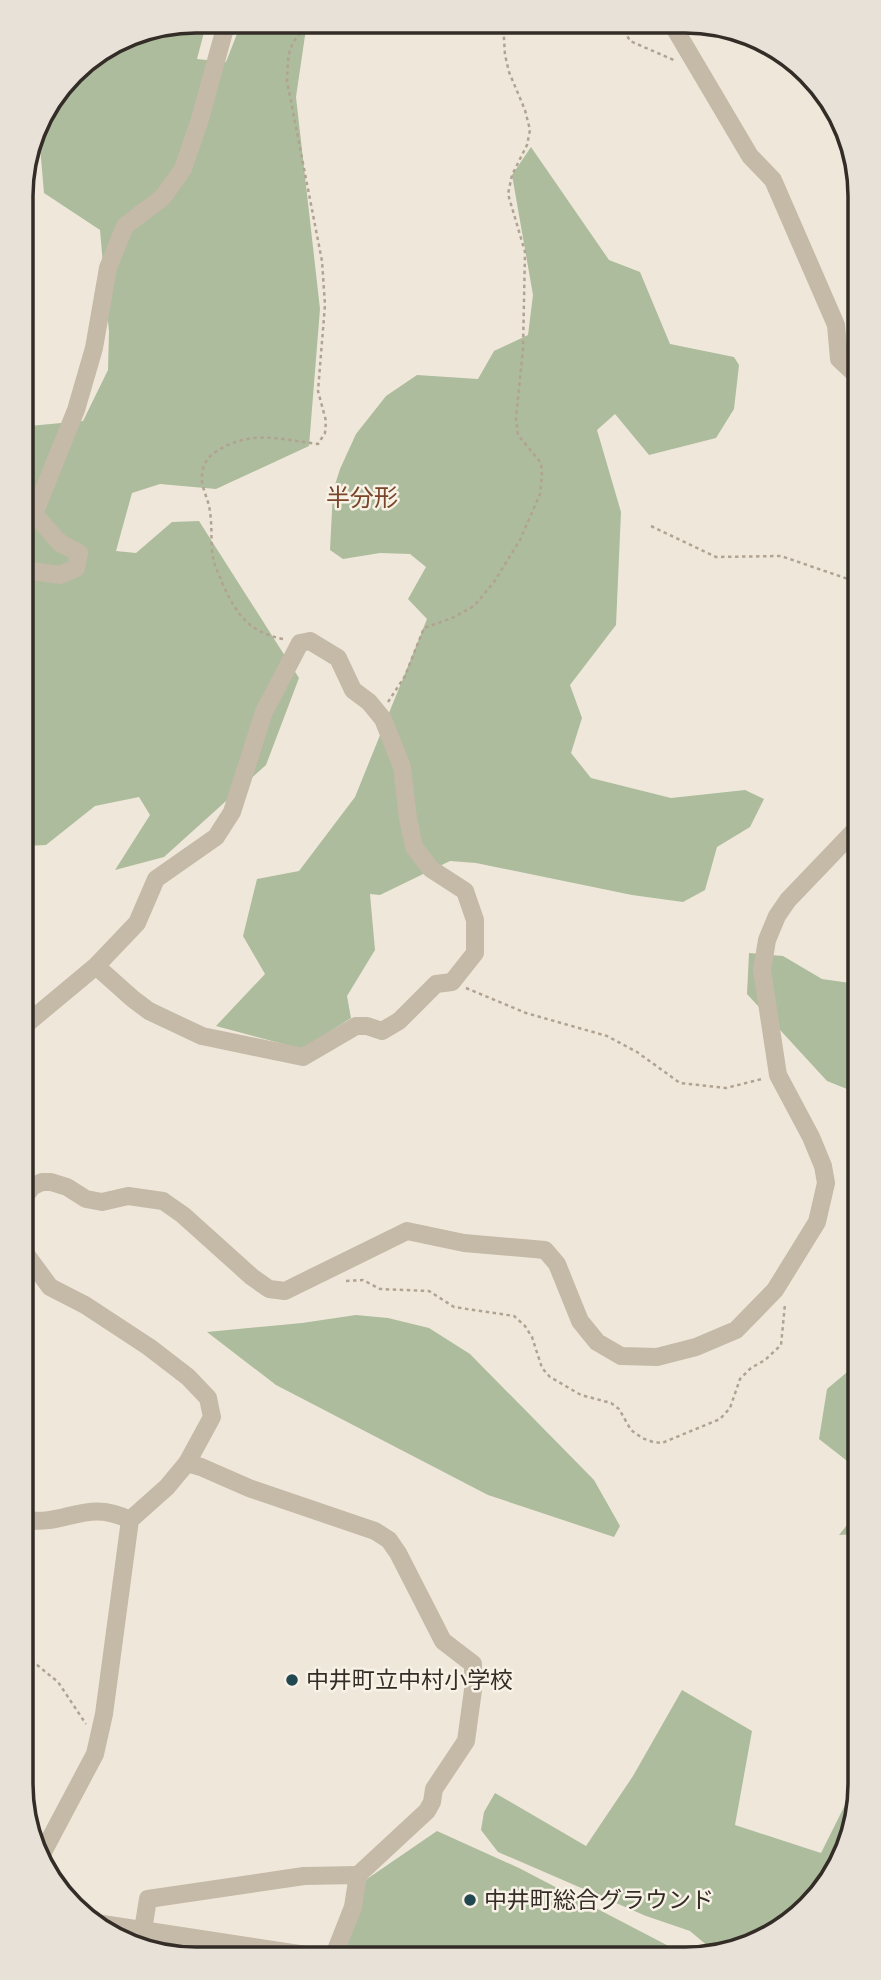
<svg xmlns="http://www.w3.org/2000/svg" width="881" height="1980" viewBox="0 0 881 1980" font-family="'DM Sans','Noto Sans JP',sans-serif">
<rect width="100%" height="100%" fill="#efe8da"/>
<!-- green -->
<g fill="#adbc9c">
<polygon points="196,21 207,21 197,59 226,62 242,21 307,22 296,97 320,309 309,446 216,489 160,484 132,493 116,551 136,553 172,522 199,521 299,678 266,765 164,857 115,870 150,815 139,797 95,806 46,845 24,846 23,789 30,782 23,701 22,438 29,426 83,421 108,370 109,332 100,230 44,193 38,123 80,65 129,34"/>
<polygon points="531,147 609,260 640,272 670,344 734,357 739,365 734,409 716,438 649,455 615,414 597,430 621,512 616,625 570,685 582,718 571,753 591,778 671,798 745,790 764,799 750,827 717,847 705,890 683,902 632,895 476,863 450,861 380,895 370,894 375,950 347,996 351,1018 302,1049 216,1026 265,974 243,936 257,879 299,871 355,797 427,619 408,599 426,567 410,554 380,553 343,559 330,550 333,491 340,469 356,434 386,396 417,375 478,379 494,351 528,335 533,295 512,175"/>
<polygon points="749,953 783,956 822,979 857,984 857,1093 827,1081 747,994"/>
<polygon points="356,1315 388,1318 429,1328 470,1354 594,1480 620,1526 614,1537 488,1495 276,1385 207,1332 302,1323"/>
<polygon points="858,1363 859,1493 851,1464 819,1439 827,1389"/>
<polygon points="859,1510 859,1534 839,1535"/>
<polygon points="682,1690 752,1731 735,1825 821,1853 854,1787 860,1783 860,1796 847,1851 817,1899 731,1953 716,1953 690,1931 646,1916 498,1852 481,1830 484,1812 495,1793 586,1846 633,1776"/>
<polygon points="437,1831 519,1868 682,1953 342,1955 364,1881"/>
</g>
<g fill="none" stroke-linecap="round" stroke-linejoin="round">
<!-- path -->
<g stroke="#b1a392" stroke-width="2.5" stroke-dasharray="3.5 3.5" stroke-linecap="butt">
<polyline points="621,24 630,41 676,61"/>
<polyline points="651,526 716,557 781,556 848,579 855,584"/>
<path d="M 283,639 C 249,632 237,615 223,585 C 218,571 213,565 212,550 C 211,537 212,524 210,512 C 209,501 203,491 202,481 C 201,470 205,459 214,453 C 249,429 278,439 318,444 L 325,433 L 326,421 L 318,391 L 325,305 L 322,261 L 287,81 C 288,50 288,44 311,22"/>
<polyline points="388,702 405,676 424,628 452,618 474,606 494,582 520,540 540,494 542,476 541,463 518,435 516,418 523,349 525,252 508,194 512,175 527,145 530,130 525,110 509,72 505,55 503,23"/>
<polyline points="466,988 526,1013 607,1036 637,1052 680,1083 726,1088 762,1079"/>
<polyline points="346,1281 363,1280 380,1289 429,1291 454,1307 514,1316 525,1326 532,1337 542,1368 550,1377 581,1395 611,1403 619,1409 631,1430 642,1438 653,1442 662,1443 720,1419 730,1408 740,1379 751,1368 765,1360 781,1345 785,1304"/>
<polyline points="26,1545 28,1535"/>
<polyline points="26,1656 58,1682 86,1724"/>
</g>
<!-- minor -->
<g stroke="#c5b9a8" stroke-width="18">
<polyline points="672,24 750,156 773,180 836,325 839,359 855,374"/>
<polyline points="23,570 60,575 76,568 79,553 60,543 34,514 76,410 94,348 108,268 125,226 163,197 183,169 200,119 227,21"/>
<polyline points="24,1026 96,966 137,923 156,879 216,837 232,812 264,712 300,643 310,641 338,658 353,690 369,702 383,719 402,767 408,818 414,847 431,869 465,891 475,920 475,953 452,982 436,984 399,1021 382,1031 367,1026 356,1026 303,1057 202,1036 149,1011 133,999 96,966"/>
<polyline points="25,1196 33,1186 42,1182 51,1182 67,1187 86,1199 102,1202 128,1196 163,1201 183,1215 252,1277 269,1289 285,1291 407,1231 464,1243 545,1250 557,1264 580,1321 597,1342 621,1356 657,1357 696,1347 736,1330 775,1290 817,1222 826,1183 823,1166 811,1137 778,1075 762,970 767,940 777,916 788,900 856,829"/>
<polyline points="25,1253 50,1287 85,1305 149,1347 188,1377 208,1398 212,1417 187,1463 167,1487 130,1520 104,1714 95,1754 42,1854"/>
<polyline points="187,1463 201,1467 249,1488 375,1531 389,1540 398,1553 443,1641 473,1664 473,1690 466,1741 434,1789 432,1802 427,1811 358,1875 353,1907 334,1955"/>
<path d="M 26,1520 C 66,1526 87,1498 130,1520"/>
<polyline points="96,1923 306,1955"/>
<polyline points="143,1930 148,1899 304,1876 358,1875"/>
</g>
</g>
<!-- markers -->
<g fill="#214750" stroke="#f7f1e6" stroke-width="2.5">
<circle cx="292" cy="1680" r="7"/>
<circle cx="470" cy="1900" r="7"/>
</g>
<g text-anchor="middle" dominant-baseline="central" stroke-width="5" stroke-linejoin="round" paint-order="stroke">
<!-- poi labels -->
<g font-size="23" fill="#332c27" stroke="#f7f1e6" text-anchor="start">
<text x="306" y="1680">中井町立中村小学校</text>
<text x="484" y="1900">中井町総合グラウンド</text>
</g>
<!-- neighbourhood labels -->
<g font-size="24" fill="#794629" stroke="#f7f1e6">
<text x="362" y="497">半分形</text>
</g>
</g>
<!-- crop -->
<path d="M0 0H881V1980H0ZM196 33H685A163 163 0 0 1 848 196V1784A163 163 0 0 1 685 1947H196A163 163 0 0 1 33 1784V196A163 163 0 0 1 196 33Z" fill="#e7e1d7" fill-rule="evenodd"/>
<path fill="none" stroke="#332c27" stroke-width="3.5" d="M196 33H685A163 163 0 0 1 848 196V1784A163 163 0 0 1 685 1947H196A163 163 0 0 1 33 1784V196A163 163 0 0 1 196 33Z"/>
</svg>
